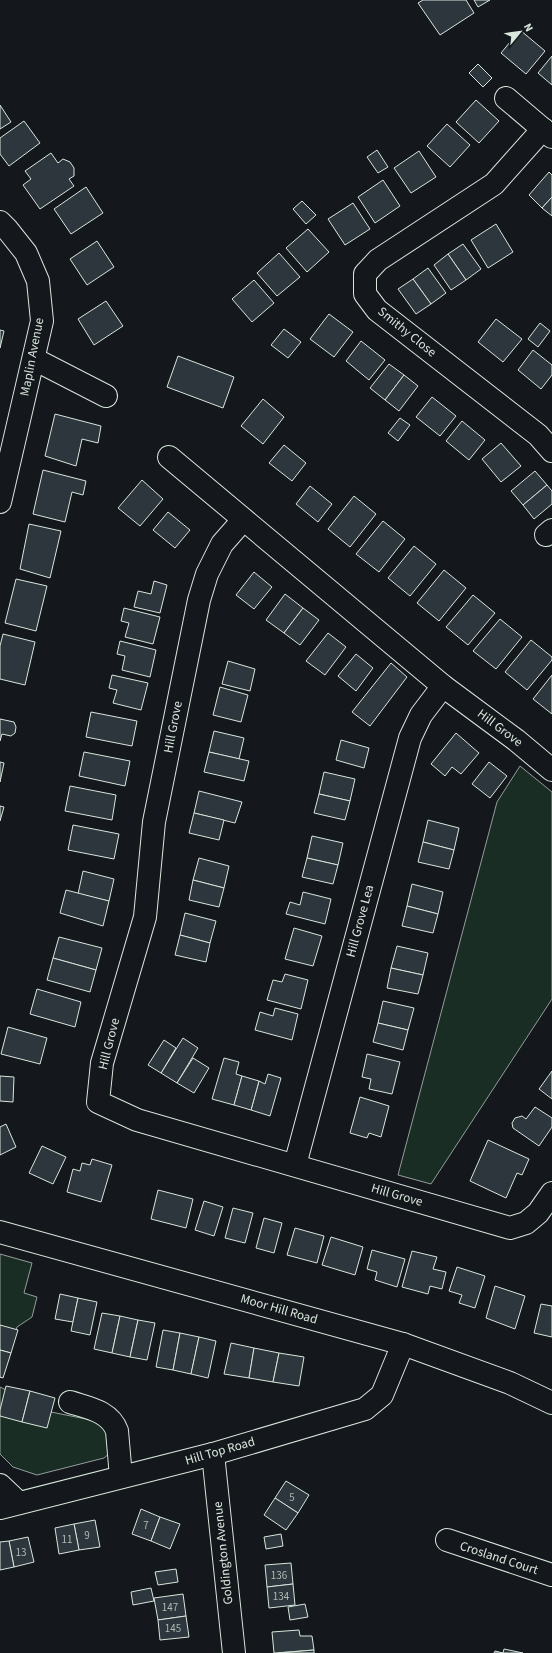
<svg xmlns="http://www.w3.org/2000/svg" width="552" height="1653" viewBox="0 0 552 1653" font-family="'Source Sans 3',sans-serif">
<rect width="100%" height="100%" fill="#14181c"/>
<!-- green -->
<g fill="#1a2d24" stroke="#939e99">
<polygon points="520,766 552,792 552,999 431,1184 398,1175 497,802"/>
<polygon points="0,1254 32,1263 24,1293 37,1297 32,1317 17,1327 0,1378"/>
<polygon points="0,1387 51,1412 101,1422 108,1427 111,1452 104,1458 37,1475 13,1467 0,1454"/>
</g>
<!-- building -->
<g fill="#2c363c" stroke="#d8e6dc">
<polygon points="423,0 466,0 474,13 440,35 418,3"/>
<polygon points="474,0 490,0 478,7"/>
<polygon points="520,30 545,51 526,74 501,53"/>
<polygon points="552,56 552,85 538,73"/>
<polygon points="478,64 492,78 483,87 469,73"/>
<polygon points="476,100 499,121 479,143 456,122"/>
<polygon points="0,105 11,122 0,129"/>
<polygon points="24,121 40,143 9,166 0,154 0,138"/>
<polygon points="447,124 470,145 450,167 427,146"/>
<polygon points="377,150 388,167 378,173 367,157"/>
<polygon points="419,151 436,177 411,193 394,168"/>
<polygon points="51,153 58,163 63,159 70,162 74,168 74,176 69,179 74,186 40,209 23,185 31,179 25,171"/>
<polygon points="549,172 552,175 552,197 542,208 529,195"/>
<polygon points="383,180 400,206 375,223 358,197"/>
<polygon points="86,187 103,213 71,234 54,209"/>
<polygon points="552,197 552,216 542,208"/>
<polygon points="302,201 316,215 306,224 293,209"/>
<polygon points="353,203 370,229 345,245 328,219"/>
<polygon points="496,224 513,252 488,268 471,240"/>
<polygon points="308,229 329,252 307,272 286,248"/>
<polygon points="97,241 114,267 87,285 70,259"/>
<polygon points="463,244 481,269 466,280 448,254"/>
<polygon points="279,253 300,277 277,296 257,273"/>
<polygon points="448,254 466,280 451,290 434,265"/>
<polygon points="428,268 446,293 431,304 413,279"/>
<polygon points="413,279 431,304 416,314 398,289"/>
<polygon points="254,280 274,303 252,322 232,299"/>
<polygon points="106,301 123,326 94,345 78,319"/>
<polygon points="329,314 353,332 334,357 310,339"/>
<polygon points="496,319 522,339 503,362 478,342"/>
<polygon points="540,323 550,331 538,347 528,339"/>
<polygon points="284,329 301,342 288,358 271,345"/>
<polygon points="0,330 4,331 0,348"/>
<polygon points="361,341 385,360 369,380 346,361"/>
<polygon points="533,350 552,365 552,375 541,389 518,370"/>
<polygon points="178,356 234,377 223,408 167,387"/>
<polygon points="389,364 404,375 385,400 370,388"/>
<polygon points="404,375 418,386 399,411 385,400"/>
<polygon points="432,397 456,416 440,436 416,417"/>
<polygon points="263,399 284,417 263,444 241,426"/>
<polygon points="55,414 101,426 98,443 82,439 76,466 45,456"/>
<polygon points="400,418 410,425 398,441 388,433"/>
<polygon points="462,421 485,440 469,460 446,441"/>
<polygon points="501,443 521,466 501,482 482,459"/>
<polygon points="284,445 306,463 292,481 269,463"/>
<polygon points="43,470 86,481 83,495 72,492 65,522 33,514"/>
<polygon points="535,471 547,485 523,505 511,491"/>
<polygon points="142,480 163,499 140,526 118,508"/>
<polygon points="547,485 552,491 552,504 534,519 523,505"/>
<polygon points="310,486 332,504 318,522 296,504"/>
<polygon points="354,496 376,514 350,547 328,529"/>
<polygon points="168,512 190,530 175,548 153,530"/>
<polygon points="383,521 405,539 379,572 356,554"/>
<polygon points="29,524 61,531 50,578 20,569"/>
<polygon points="414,546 436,564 410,596 388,578"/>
<polygon points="444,570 466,588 439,621 417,603"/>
<polygon points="254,572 272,587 254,609 236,595"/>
<polygon points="16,579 47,586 36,631 5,623"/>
<polygon points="154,581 167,585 160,613 134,607 138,591 151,594"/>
<polygon points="285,594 303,608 284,633 266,620"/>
<polygon points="473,595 495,613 468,645 446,627"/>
<polygon points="124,608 160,617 153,644 125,637 129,623 121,621"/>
<polygon points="303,608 319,620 300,645 284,633"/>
<polygon points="500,619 522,637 496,669 473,651"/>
<polygon points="328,633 346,647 325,675 306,661"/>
<polygon points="3,634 35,642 25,685 0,679 0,646"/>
<polygon points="531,640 552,657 552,660 527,690 505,672"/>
<polygon points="120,641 156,650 150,677 122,670 125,656 117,654"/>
<polygon points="356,654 373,668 356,691 338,676"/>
<polygon points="228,661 255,669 250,691 222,684"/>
<polygon points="391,663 407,677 370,726 352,712"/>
<polygon points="112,675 148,683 141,710 113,703 117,690 109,688"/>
<polygon points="552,675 552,714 533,699"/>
<polygon points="220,687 248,695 241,722 213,715"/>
<polygon points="91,712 137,721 132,746 86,737"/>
<polygon points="0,719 14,722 16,727 15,733 11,736 2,734 0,741"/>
<polygon points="214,731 244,738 239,759 209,752"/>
<polygon points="456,733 479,753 461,774 452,767 445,776 431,764"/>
<polygon points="341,740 369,748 364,768 336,760"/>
<polygon points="84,752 130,761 125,786 79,776"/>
<polygon points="209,752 249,761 244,781 204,772"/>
<polygon points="0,762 4,763 0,782"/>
<polygon points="489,762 507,776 490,798 472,784"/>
<polygon points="324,772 355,779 350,801 319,794"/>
<polygon points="70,786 116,795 112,820 65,811"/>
<polygon points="199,791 242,802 235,823 194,813"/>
<polygon points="319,794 350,801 345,820 314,813"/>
<polygon points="0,806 4,807 0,821"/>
<polygon points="194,813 224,820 219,840 189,833"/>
<polygon points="428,820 459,828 454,850 423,842"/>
<polygon points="73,825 119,834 114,859 68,850"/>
<polygon points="312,836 343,843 338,865 307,858"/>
<polygon points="423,842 454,850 449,869 418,862"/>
<polygon points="199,858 229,866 224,888 193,880"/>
<polygon points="307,858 338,865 333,884 302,877"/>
<polygon points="83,871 114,879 109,901 78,894"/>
<polygon points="193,880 224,888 219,907 189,900"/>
<polygon points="412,884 443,892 438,914 407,906"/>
<polygon points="66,890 109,901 103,926 60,913"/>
<polygon points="303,892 331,899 325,924 286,914 290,902 300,905"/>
<polygon points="407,906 438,914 433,933 402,926"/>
<polygon points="185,913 216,921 210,943 180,935"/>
<polygon points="294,928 322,936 313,966 285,959"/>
<polygon points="180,935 210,943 206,962 175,955"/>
<polygon points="59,937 102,948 96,970 53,958"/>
<polygon points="397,946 428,953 423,975 391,968"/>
<polygon points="53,958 96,970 90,992 47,980"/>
<polygon points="391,968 423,975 418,994 387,988"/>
<polygon points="285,974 308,980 301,1009 267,1000 273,980 282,982"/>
<polygon points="37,989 81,1002 75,1027 30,1014"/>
<polygon points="383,1001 414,1008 408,1030 378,1023"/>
<polygon points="275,1008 298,1014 292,1040 255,1030 260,1012 273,1016"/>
<polygon points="378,1023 408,1030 403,1050 373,1042"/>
<polygon points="8,1027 47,1038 40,1064 1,1054"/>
<polygon points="183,1038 198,1048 177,1083 161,1073"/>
<polygon points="164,1040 176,1048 161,1073 148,1065"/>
<polygon points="367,1054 400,1062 392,1094 369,1089 371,1079 362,1077"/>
<polygon points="193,1058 209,1068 194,1093 177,1083"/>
<polygon points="224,1058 239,1062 236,1074 242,1076 234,1105 212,1099"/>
<polygon points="552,1071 552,1099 539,1089"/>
<polygon points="268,1074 281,1078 270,1116 251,1110 259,1081 265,1084"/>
<polygon points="0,1076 14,1077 13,1102 0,1101"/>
<polygon points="242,1076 259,1081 251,1110 234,1105"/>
<polygon points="360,1097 389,1106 381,1137 369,1133 367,1138 350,1133"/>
<polygon points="535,1107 552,1118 552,1127 539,1146 513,1128 512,1123 515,1118 522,1116 526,1119"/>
<polygon points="6,1124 16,1147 0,1155 0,1127"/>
<polygon points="488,1140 529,1159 522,1175 517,1173 506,1198 470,1181"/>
<polygon points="42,1146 66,1157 53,1184 29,1173"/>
<polygon points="92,1159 112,1165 101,1202 67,1192 73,1169 80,1171 82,1163 90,1165"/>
<polygon points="158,1190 193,1199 186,1228 151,1219"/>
<polygon points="204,1201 223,1207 214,1236 195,1230"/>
<polygon points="233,1208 253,1213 245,1243 225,1238"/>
<polygon points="264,1218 282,1223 274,1253 256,1248"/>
<polygon points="295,1228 324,1236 317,1263 287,1255"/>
<polygon points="331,1237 363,1247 355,1275 322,1265"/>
<polygon points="372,1250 405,1259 397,1287 375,1280 377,1272 367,1269"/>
<polygon points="412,1251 437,1257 433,1269 446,1272 442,1289 430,1286 428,1294 402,1287"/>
<polygon points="457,1267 485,1276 475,1308 459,1303 462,1295 449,1291"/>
<polygon points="495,1286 525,1296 515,1329 486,1318"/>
<polygon points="60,1294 78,1298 73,1322 55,1319"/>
<polygon points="78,1298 97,1302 90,1335 71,1331"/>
<polygon points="541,1304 552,1306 552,1337 534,1333"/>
<polygon points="102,1313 120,1316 112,1353 94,1349"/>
<polygon points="120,1316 138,1320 130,1357 112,1353"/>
<polygon points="138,1320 155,1323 147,1360 130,1357"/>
<polygon points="0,1325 18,1330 11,1353 0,1350"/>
<polygon points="163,1330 180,1333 173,1370 156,1367"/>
<polygon points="180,1333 199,1337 191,1374 173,1370"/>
<polygon points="199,1337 216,1341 208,1378 191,1374"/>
<polygon points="231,1343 254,1348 249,1378 224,1374"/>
<polygon points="254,1348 279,1353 273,1382 249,1378"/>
<polygon points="0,1350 11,1353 3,1378 0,1377"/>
<polygon points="279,1353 304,1357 299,1386 273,1382"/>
<polygon points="6,1386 30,1391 22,1422 0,1416 0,1410"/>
<polygon points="30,1391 55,1398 47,1428 22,1422"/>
<polygon points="286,1481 309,1495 298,1513 275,1498"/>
<polygon points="275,1498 298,1513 286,1530 264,1515"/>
<polygon points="141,1509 160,1517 151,1541 132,1534"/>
<polygon points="160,1517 180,1524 170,1549 151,1541"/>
<polygon points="95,1520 100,1547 79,1550 74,1524"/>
<polygon points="74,1524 79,1550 59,1554 55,1528"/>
<polygon points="281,1534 283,1546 266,1549 264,1537"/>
<polygon points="28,1537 34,1562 14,1567 9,1541"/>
<polygon points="9,1541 14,1567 0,1570 0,1542"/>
<polygon points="291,1563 293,1584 267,1587 265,1565"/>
<polygon points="176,1569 178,1582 158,1585 155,1572"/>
<polygon points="293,1584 295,1605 269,1608 267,1587"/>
<polygon points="151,1588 154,1601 133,1605 131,1592"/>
<polygon points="183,1594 186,1616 158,1620 154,1598"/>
<polygon points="305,1604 308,1617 290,1620 288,1607"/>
<polygon points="186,1616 189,1637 160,1640 158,1620"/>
<polygon points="299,1630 300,1636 312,1636 314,1650 274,1653 272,1632"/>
<polygon points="504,1649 523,1653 494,1653 495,1651 503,1653"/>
<polygon points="314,1650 314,1653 279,1653"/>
</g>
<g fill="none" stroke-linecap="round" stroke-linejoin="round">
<defs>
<g id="minor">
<polyline points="506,98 552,137"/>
<polyline points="543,129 494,184 378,260 365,274 365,294 377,310 538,435 552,451"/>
<polyline points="0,222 7,229 26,253 38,281 42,321 0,502"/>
<polyline points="34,359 106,396"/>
<polyline points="169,457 443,686 516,740 552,770"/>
<polyline points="243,520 222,544 207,574 199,600 154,822 145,917 102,1063 98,1102 137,1120 510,1228 526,1223 538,1213 552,1193"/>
<polyline points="546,535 552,530"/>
<polyline points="295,1165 410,738 421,715 443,686"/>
<polyline points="0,1232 403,1344 510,1383 552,1403"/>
<path d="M 70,1402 C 88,1408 110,1411 117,1431 L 121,1477"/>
<polyline points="213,1454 234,1653"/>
<polyline points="0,1485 19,1503"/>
<polyline points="0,1508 213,1454 365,1409 382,1395 403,1344"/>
<polyline points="447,1540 552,1575"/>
</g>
</defs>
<!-- minor casing -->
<use href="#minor" stroke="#d8e6dc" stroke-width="24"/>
<!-- minor -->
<use href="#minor" stroke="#14181c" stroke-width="22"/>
</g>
<g text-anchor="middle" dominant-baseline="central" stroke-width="3" stroke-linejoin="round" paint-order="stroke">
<!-- number labels -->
<g font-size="11" fill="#adbab4">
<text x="292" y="1497">5</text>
<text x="146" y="1525">7</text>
<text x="87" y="1535">9</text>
<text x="67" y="1539">11</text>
<text x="21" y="1552">13</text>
<text x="279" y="1575">136</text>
<text x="281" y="1596">134</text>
<text x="170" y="1607">147</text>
<text x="173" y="1628">145</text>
</g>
<!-- street labels -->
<g font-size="13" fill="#d8e6dc" stroke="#14181c">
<text transform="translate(407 332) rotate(39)">Smithy Close</text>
<text transform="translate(32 357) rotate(-79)">Maplin Avenue</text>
<text transform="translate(173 727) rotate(-79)">Hill Grove</text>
<text transform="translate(500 728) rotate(37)">Hill Grove</text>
<text transform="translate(360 921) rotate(-75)">Hill Grove Lea</text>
<text transform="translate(109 1044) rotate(-76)">Hill Grove</text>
<text transform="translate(397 1195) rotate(16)">Hill Grove</text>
<text transform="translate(279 1309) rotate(16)">Moor Hill Road</text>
<text transform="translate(220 1451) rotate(-16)">Hill Top Road</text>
<text transform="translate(223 1553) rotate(-96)">Goldington Avenue</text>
<text transform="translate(499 1558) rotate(18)">Crosland Court</text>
</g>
</g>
<!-- north arrow -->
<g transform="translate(520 32) rotate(61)" stroke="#14181c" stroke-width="3" paint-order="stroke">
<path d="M0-3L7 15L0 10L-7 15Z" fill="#d8e6dc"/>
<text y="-6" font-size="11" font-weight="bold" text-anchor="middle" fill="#d8e6dc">N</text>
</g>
</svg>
